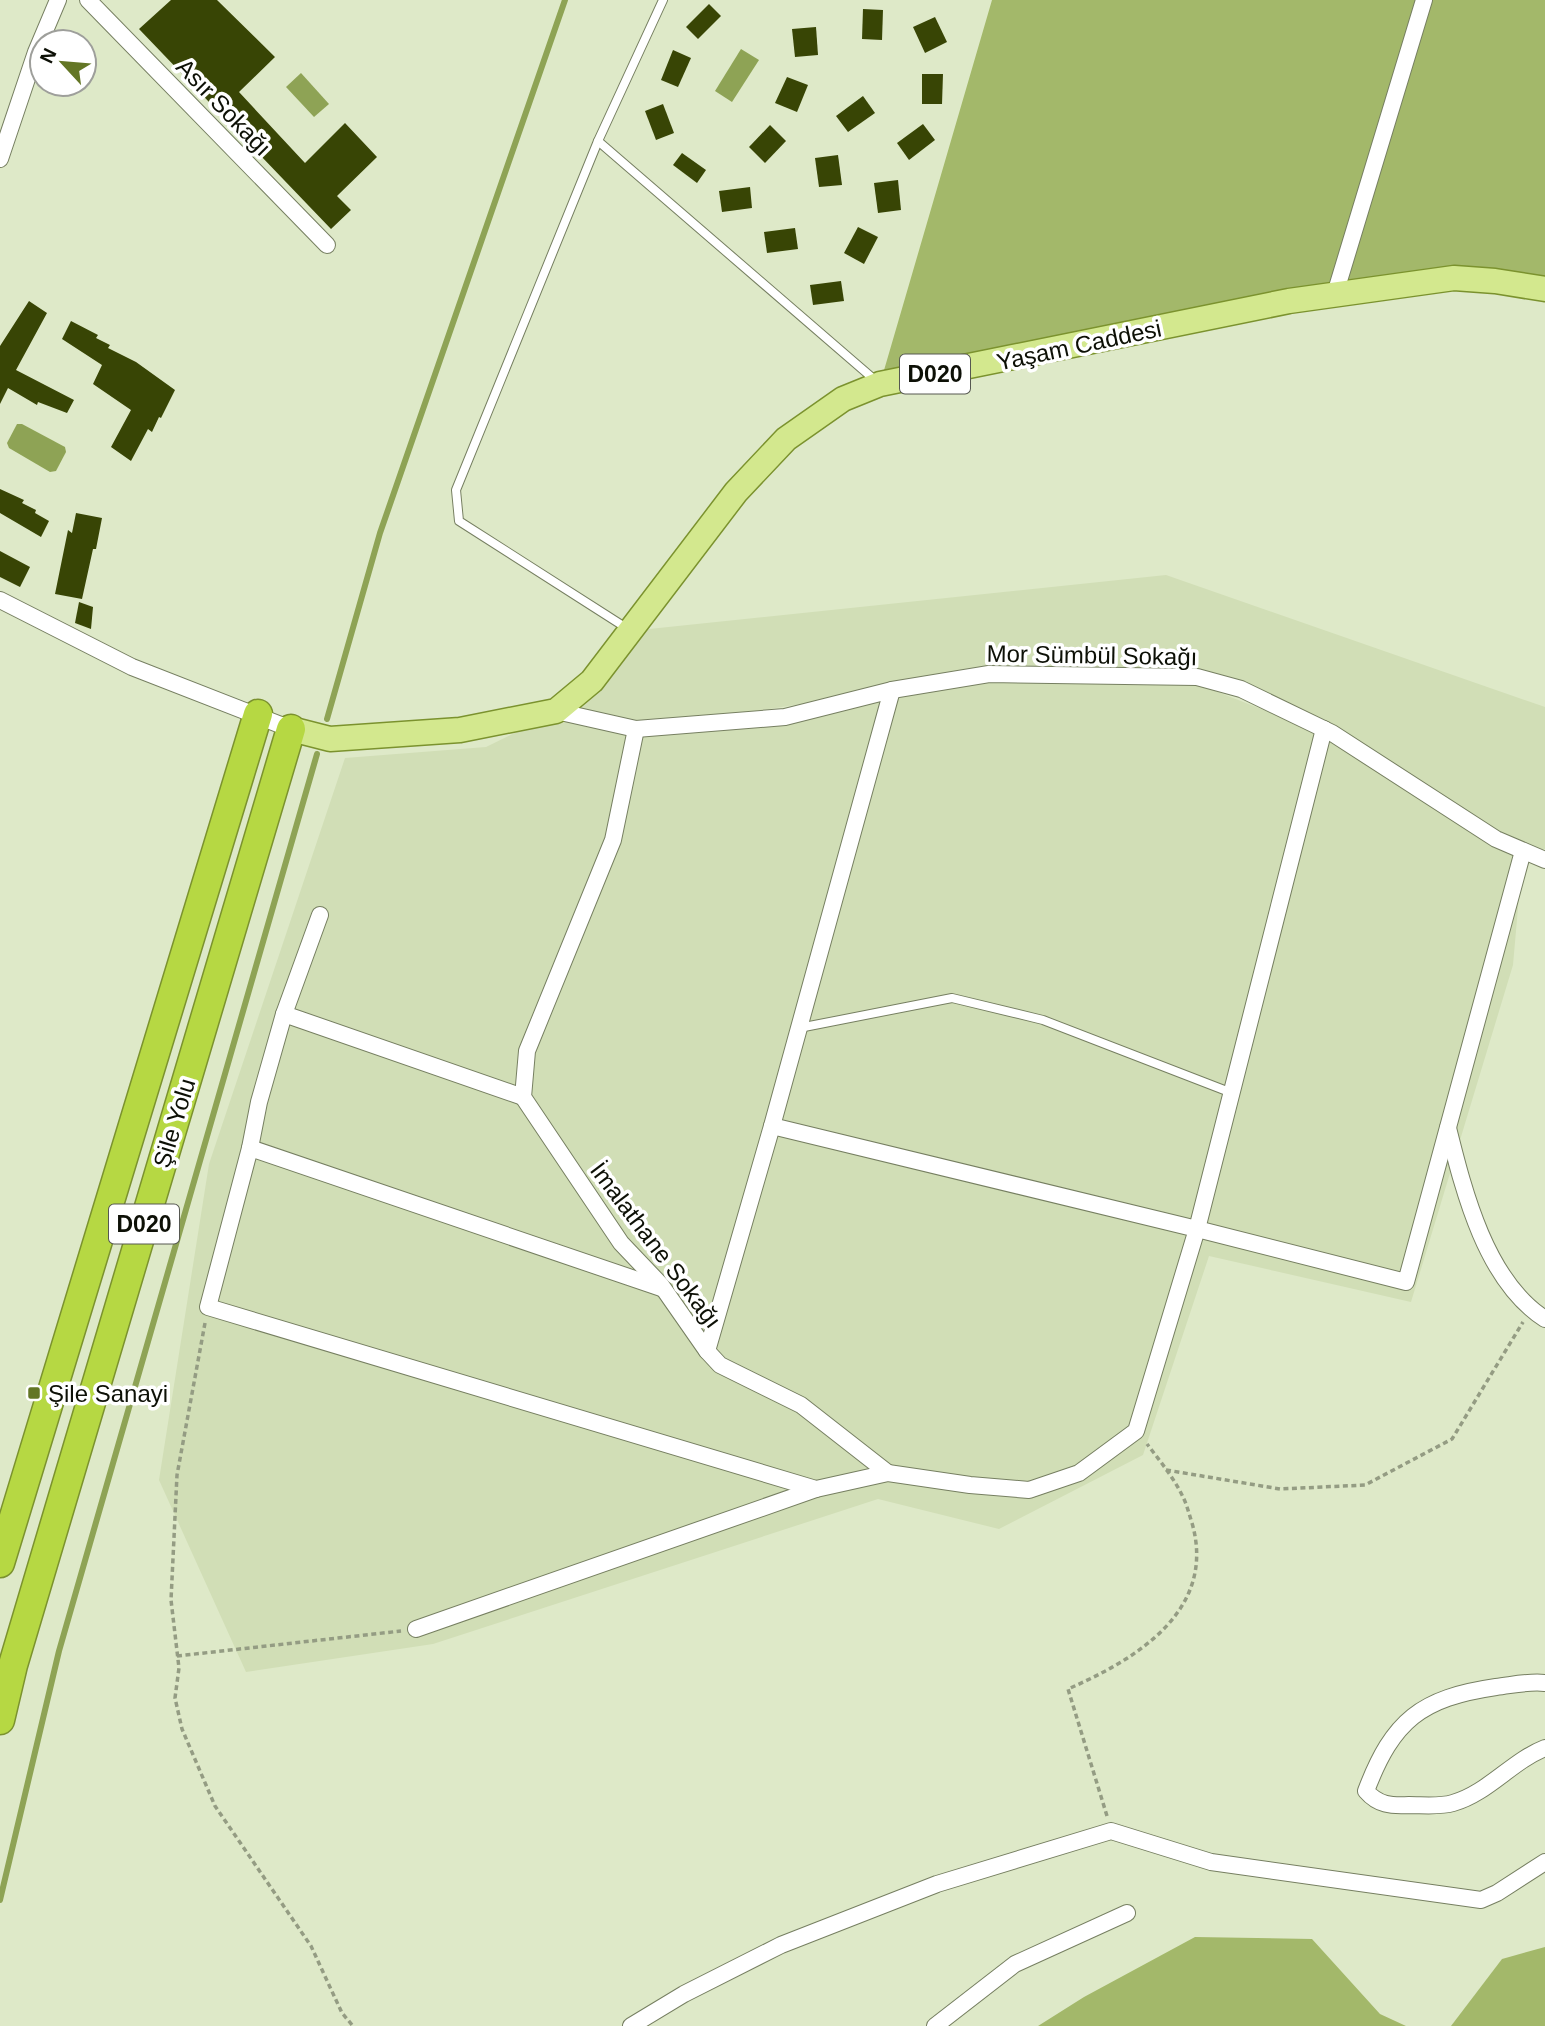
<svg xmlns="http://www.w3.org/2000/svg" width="1545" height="2026" viewBox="0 0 1545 2026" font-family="Arial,sans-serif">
<rect width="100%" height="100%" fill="#dee9c8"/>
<!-- built -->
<path fill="#d1deb6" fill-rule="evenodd" d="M 1166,575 L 1545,707 L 1545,849 L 1523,851 L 1513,965 L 1411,1302 L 1209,1256 L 1143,1455 L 999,1529 L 878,1499 L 433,1644 L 246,1672 L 159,1480 L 209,1164 L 345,758 L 486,747 L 558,712 L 630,631 ZM 1197,677 L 1324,729 L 1320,732 L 1195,683 ZM 893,690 L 783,722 L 658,726 Z"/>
<!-- forest -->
<g fill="#a3b86a">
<polygon points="992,0 1545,0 1545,293 1454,278 880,384"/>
<polygon points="1195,1937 1312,1939 1380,2014 1406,2026 1038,2026 1084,1997"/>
<polygon points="1545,1947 1545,2026 1451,2026 1502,1959"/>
</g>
<!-- water -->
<g fill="#8ea355">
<polygon points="741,49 759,60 732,102 715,91"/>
<polygon points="301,73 329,104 314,117 286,87"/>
<polygon points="17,424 22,424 65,447 66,452 56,471 50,472 9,448 7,443"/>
</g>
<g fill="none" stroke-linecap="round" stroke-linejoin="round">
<!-- stream -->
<g stroke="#8ea355" stroke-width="6">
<polyline points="327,719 380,533 565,0"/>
<polyline points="0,1900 59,1651 317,754"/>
</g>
</g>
<!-- building -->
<g fill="#384505">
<polygon points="171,0 217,0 275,57 239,92 305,163 345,123 377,157 337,196 351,210 331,229 139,29"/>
<polygon points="709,4 721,16 698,39 686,27"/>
<polygon points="863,9 883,10 882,40 862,39"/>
<polygon points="935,17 947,42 925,53 913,27"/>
<polygon points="816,27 818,55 795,57 792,29"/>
<polygon points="673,50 691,58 678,87 661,80"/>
<polygon points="922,74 943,74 942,104 922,104"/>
<polygon points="787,77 808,85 797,112 775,103"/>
<polygon points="863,96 875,113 848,132 836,116"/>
<polygon points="663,104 674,133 656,140 645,111"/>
<polygon points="923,124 935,140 909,160 897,143"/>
<polygon points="770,125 786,141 765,163 749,147"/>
<polygon points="682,153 706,170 697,183 673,165"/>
<polygon points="838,155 842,185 819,187 815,158"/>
<polygon points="898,180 901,210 878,213 874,183"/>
<polygon points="750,187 752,208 722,212 719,191"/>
<polygon points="858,227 878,237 864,264 844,253"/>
<polygon points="795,228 798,249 767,253 764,232"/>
<polygon points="841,281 844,301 813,305 810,285"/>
<polygon points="29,301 47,313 16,370 74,400 67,413 38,402 37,405 8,388 0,404 0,346"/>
<polygon points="71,321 98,335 96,338 110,345 108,348 136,362 175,390 161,418 159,417 152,432 148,429 131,461 111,447 131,410 93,384 102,365 62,339"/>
<polygon points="0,489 24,500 22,503 36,510 35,513 49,521 41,537 0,513"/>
<polygon points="76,513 102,518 96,549 93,549 82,599 55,594 68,530 72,533"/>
<polygon points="0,551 30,567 20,587 0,577"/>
<polygon points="79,602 93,607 91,629 75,623"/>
</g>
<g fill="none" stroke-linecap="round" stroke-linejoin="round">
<defs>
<g id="lane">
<polyline points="598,141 876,381"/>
<polyline points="628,629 459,521 456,490 598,141 663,0"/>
<polyline points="799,1028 952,998 1043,1020 1232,1093"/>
</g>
<g id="street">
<polyline points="88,0 327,245"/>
<polyline points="0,159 36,52 58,0"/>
<polyline points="1335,294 1424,0"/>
<polyline points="0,600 132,667 291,729"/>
<polyline points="556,711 636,729 785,717 892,690 989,674 1197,677 1241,689 1332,733 1496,839 1545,860"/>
<polyline points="636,729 613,840 527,1051 523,1097 621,1243 661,1285 707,1351 720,1365 801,1405 888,1473"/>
<polyline points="320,915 284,1014 259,1102 250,1148 208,1307 816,1489 888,1473 970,1485 1029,1490 1079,1473 1136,1431 1197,1229 1324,729"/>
<polyline points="284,1014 523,1097"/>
<polyline points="772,1126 1197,1229 1406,1282 1523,851"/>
<path d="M 1448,1128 C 1464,1192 1486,1281 1545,1319"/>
<polyline points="250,1148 661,1288"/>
<polyline points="707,1351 772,1126 892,690"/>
<polyline points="416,1629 816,1489"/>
<path d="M 1545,1683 C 1529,1681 1513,1685 1496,1687 C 1421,1698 1393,1720 1366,1791 C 1378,1805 1391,1806 1409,1805 C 1423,1805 1440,1807 1453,1803 C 1488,1793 1512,1761 1545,1748"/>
<polyline points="631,2026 684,1994 781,1945 937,1884 1111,1831 1211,1862 1481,1900 1497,1893 1545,1862"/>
<polyline points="935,2026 1015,1964 1127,1913"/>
</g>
<polyline id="primary" points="291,729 330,739 460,730 556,711 592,681 736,492 786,439 843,399 880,384 1289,301 1454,278 1495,281 1545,289"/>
<g id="highway">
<polyline points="0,1563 258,714"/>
<polyline points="0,1720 13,1665 291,729"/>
</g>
</defs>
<!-- lane casing -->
<use href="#lane" stroke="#767f61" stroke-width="10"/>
<!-- street casing -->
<use href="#street" stroke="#767f61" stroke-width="18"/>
<!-- primary casing -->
<use href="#primary" stroke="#7b922e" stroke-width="27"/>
<!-- highway casing -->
<use href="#highway" stroke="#7b922e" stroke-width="31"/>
<!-- path -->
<g stroke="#949c83" stroke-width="3.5" stroke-dasharray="5 3.5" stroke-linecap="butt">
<polyline points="205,1323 177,1475 171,1600 179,1668 175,1698 182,1729 215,1806 311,1946 342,2013 353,2026"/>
<polyline points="1166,1470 1280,1489 1365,1485 1452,1439 1523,1322"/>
<polyline points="177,1656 401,1631"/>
<path d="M 1107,1816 L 1068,1689 C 1137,1659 1217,1610 1192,1523 C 1189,1514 1187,1505 1183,1497 C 1174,1478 1160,1461 1147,1444"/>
</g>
<!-- lane -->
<use href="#lane" stroke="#fff" stroke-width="8"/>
<!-- street -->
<use href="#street" stroke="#fff" stroke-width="16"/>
<!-- primary -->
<use href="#primary" stroke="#d3e88e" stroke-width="24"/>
<!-- highway -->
<use href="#highway" stroke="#b6d843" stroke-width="28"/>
</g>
<!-- markers -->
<rect fill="#637625" stroke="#fff" stroke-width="2.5" x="27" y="1386" width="14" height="14" rx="3.5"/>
<g text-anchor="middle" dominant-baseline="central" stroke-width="7" stroke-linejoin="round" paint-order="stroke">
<!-- shield labels -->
<g fill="#fff" stroke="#565851" stroke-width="2">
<rect x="900" y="354.5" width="70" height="39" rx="5"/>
<rect x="109" y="1204.5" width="70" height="39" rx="5"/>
</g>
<g font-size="23" font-weight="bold" fill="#0d1006">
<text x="935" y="374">D020</text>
<text x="144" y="1224">D020</text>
</g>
<!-- street labels -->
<g font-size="24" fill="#0d1006" stroke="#fff">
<text transform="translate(224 107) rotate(46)">Asır Sokağı</text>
<text transform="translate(1079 345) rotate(-12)">Yaşam Caddesi</text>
<text transform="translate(1092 655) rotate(1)">Mor Sümbül Sokağı</text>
<text transform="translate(174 1123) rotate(-73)">Şile Yolu</text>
<text transform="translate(656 1245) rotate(53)">İmalathane Sokağı</text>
</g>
<!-- poi labels -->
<g font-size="24" fill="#0d1006" stroke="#fff" text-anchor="start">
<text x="48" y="1393">Şile Sanayi</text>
</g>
</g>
<!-- north arrow -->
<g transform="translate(63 63) rotate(296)"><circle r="33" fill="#ffffff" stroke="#9e9f9b" stroke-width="2"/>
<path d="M0-5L12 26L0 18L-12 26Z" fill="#637625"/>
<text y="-10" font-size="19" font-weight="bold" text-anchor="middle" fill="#0d1006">N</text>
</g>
</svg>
